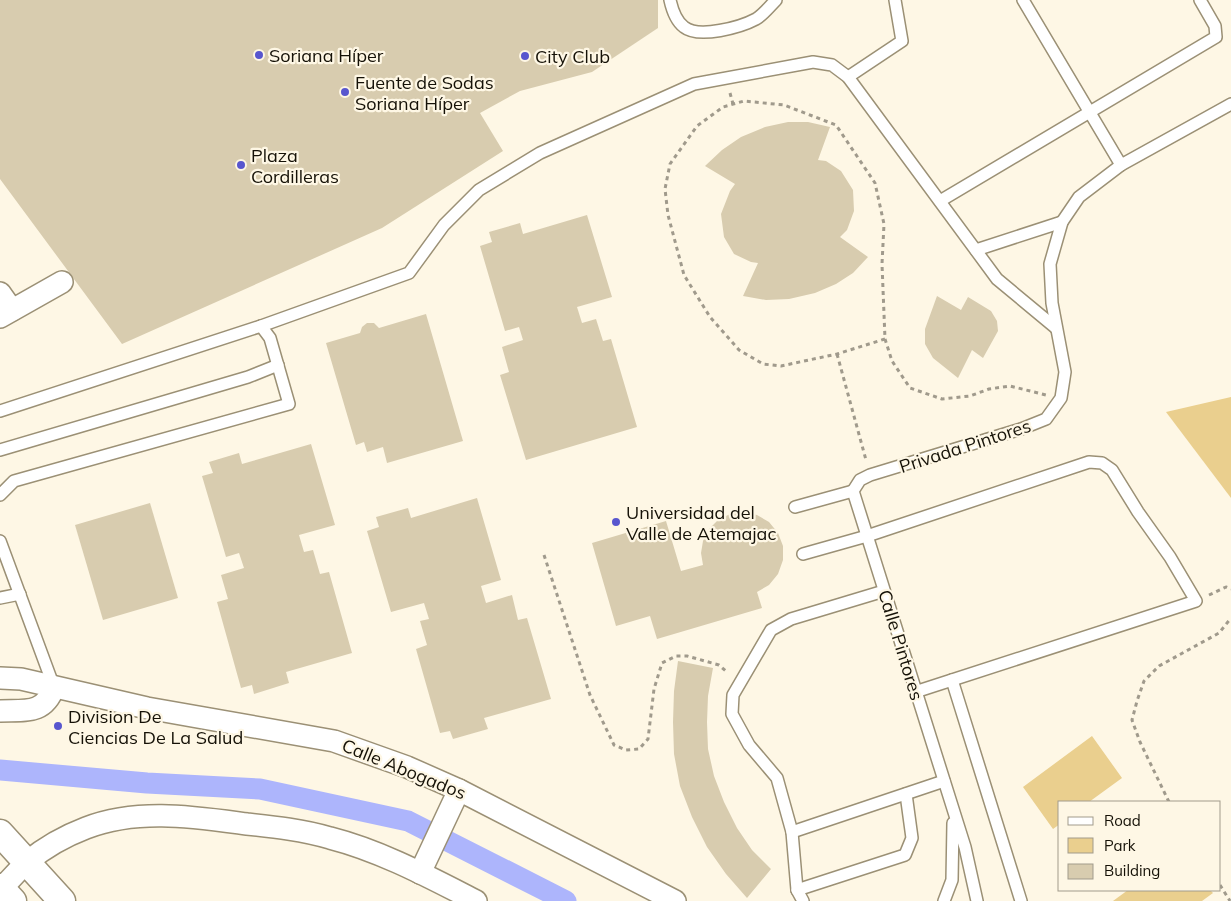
<svg xmlns="http://www.w3.org/2000/svg" width="1231" height="901" viewBox="0 0 1231 901" font-family="Mulish,sans-serif">
<rect width="100%" height="100%" fill="#fef7e5"/>
<!-- green -->
<g fill="#eacf8e">
<polygon points="1231,397 1231,498 1166,412"/>
<polygon points="1092,736 1122,778 1089,802 1060,802 1060,824 1053,829 1023,787"/>
<polygon points="1128,890 1210,890 1213,893 1202,901 1113,901"/>
</g>
<g fill="none" stroke-linecap="round" stroke-linejoin="round">
<!-- canal -->
<polyline stroke="#adb5fc" stroke-width="21" points="0,770 147,783 260,789 408,821 566,901"/>
</g>
<!-- building -->
<g fill="#d8ccaf">
<polygon points="0,0 658,0 658,28 592,72 520,91 480,113 503,151 382,228 122,344 0,179"/>
<polygon points="788,122 808,122 830,127 818,160 826,161 841,171 853,190 854,211 847,230 840,237 868,257 853,273 836,284 815,293 789,299 766,300 743,296 758,263 751,262 734,254 724,237 721,214 730,191 735,184 705,166 722,150 741,137 765,127"/>
<polygon points="587,215 612,297 577,307 582,323 596,319 603,341 611,339 637,427 526,460 500,375 509,372 502,347 523,340 519,327 505,331 480,246 492,242 489,232 520,223 523,234"/>
<polygon points="937,296 961,310 968,297 991,311 997,321 998,331 983,358 972,350 958,378 933,358 925,344 925,329"/>
<polygon points="426,314 463,441 387,463 383,447 367,452 364,442 356,445 326,343 360,333 362,327 367,323 374,323 379,328"/>
<polygon points="311,444 335,525 299,535 304,552 313,550 320,574 329,572 352,653 286,672 289,683 254,694 252,685 241,688 217,602 228,599 221,575 244,568 239,553 226,557 202,476 213,473 209,462 239,453 242,464"/>
<polygon points="477,498 501,580 481,586 486,603 512,595 518,620 527,618 551,699 484,718 488,729 453,739 450,731 440,733 416,649 427,645 420,621 429,619 424,603 391,612 367,531 379,527 376,517 408,508 411,518"/>
<polygon points="150,503 178,598 103,620 75,525"/>
<polygon points="744,512 757,515 769,522 778,533 783,546 783,560 778,574 769,585 757,592 762,608 657,639 650,616 616,626 592,543 666,521 681,571 703,565 701,553 703,541 708,530 718,520 730,514"/>
<polygon points="678,661 713,668 708,696 707,722 708,749 714,776 724,802 737,828 752,850 771,869 747,898 726,874 707,847 692,817 680,786 674,754 673,722 674,691"/>
</g>
<g fill="none" stroke-linecap="round" stroke-linejoin="round">
<defs>
<g id="service">
<path d="M 670,0 C 672,9 676,21 684,27 C 699,39 741,27 756,19 C 763,15 770,6 776,0"/>
<polyline points="1023,0 1121,165"/>
<polyline points="848,77 902,41 895,0"/>
<polyline points="940,201 1216,37 1215,26 1200,0"/>
<polyline points="976,250 1062,222"/>
<polyline points="261,326 409,273 444,225 479,190 540,153 694,84 813,62 832,65 848,77 997,279 1056,328"/>
<polyline points="0,411 261,326 270,338 289,404 14,481 0,495"/>
<polyline points="0,450 248,377 278,365"/>
<polyline points="795,507 853,491"/>
<polyline points="0,541 54,687"/>
<polyline points="803,554 867,536 1089,462 1102,463 1112,470 1138,512 1170,557 1196,601 915,692"/>
<polyline points="0,598 20,594"/>
<polyline points="952,680 1021,901"/>
<polyline points="792,832 944,781"/>
<polyline points="797,890 905,855 912,838 906,794"/>
<polyline points="803,901 797,890 792,832 777,778 749,745 732,714 733,695 771,630 791,619 884,591"/>
<polyline points="944,901 952,880 953,823"/>
<polyline points="977,901 965,847 853,491 860,480 870,475 1021,429 1046,419 1061,398 1065,372 1052,303 1050,264 1062,222 1079,197 1121,165 1231,104"/>
</g>
<g id="minor">
<polyline points="0,293 12,310"/>
<polyline points="0,317 62,282"/>
<polyline points="0,678 21,679 147,708 334,741 407,767 459,790 675,901"/>
<path d="M 0,711 C 25,710 44,715 54,687"/>
<polyline points="420,873 459,790"/>
<path d="M 0,889 C 10,881 17,871 27,862 C 44,848 65,836 86,828 C 138,808 194,817 247,824 C 275,827 303,830 330,838 C 381,851 429,877 476,901"/>
</g>
<g id="tertiary">
<polyline points="0,833 62,901"/>
<polyline points="0,887 13,901"/>
</g>
</defs>
<!-- service casing -->
<use href="#service" stroke="#9b9075" stroke-width="14"/>
<!-- minor casing -->
<use href="#minor" stroke="#9b9075" stroke-width="24"/>
<!-- tertiary casing -->
<use href="#tertiary" stroke="#9b9075" stroke-width="29"/>
<!-- path -->
<g stroke="#a09a8c" stroke-width="3" stroke-dasharray="4 4" stroke-linecap="butt">
<polyline points="730,93 733,104"/>
<polyline points="885,339 837,354 781,366 763,364 739,350 710,317 684,275 668,215 665,189 670,164 697,126 723,107 744,101 784,105 836,125 875,183 884,224 882,264 885,339 892,361 910,388 942,399 970,396 989,389 1010,386 1046,395"/>
<polyline points="837,354 866,460"/>
<polyline points="544,555 590,695 614,745 626,750 639,749 648,739 654,689 662,663 676,656 687,656 719,665 728,673"/>
<polyline points="1209,595 1226,587 1231,589"/>
<polyline points="1169,802 1140,742 1132,720 1137,701 1144,681 1159,666 1219,633 1231,618"/>
<polyline points="1220,885 1230,901"/>
</g>
<!-- service -->
<use href="#service" stroke="#fff" stroke-width="11"/>
<!-- minor -->
<use href="#minor" stroke="#fff" stroke-width="21"/>
<!-- tertiary -->
<use href="#tertiary" stroke="#fff" stroke-width="26"/>
</g>
<!-- markers -->
<g fill="#5856ce" stroke="#fef7e5" stroke-width="2">
<circle cx="259" cy="55" r="5"/>
<circle cx="525" cy="56" r="5"/>
<circle cx="345" cy="92" r="5"/>
<circle cx="241" cy="165" r="5"/>
<circle cx="616" cy="522" r="5"/>
<circle cx="58" cy="726" r="5"/>
</g>
<g text-anchor="middle" dominant-baseline="central" stroke-width="4.5" stroke-linejoin="round" paint-order="stroke">
<!-- poi labels -->
<g font-size="18" fill="#151107" stroke="#fef7e5" text-anchor="start">
<text x="269" y="55">Soriana Híper</text>
<text x="535" y="56">City Club</text>
<text x="355" y="82">Fuente de Sodas<tspan x="355" dy="21">Soriana Híper</tspan></text>
<text x="251" y="155">Plaza<tspan x="251" dy="21">Cordilleras</tspan></text>
<text x="626" y="512">Universidad del<tspan x="626" dy="21">Valle de Atemajac</tspan></text>
<text x="68" y="716">Division De<tspan x="68" dy="21">Ciencias De La Salud</tspan></text>
</g>
<!-- street labels -->
<g font-size="18" fill="#151107" stroke="#fef7e5">
<text transform="translate(965 446) rotate(-18)">Privada Pintores</text>
<text transform="translate(901 645) rotate(73)">Calle Pintores</text>
<text transform="translate(404 769) rotate(22)">Calle Abogados</text>
</g>
</g>
<!-- legend -->
<rect x="1058" y="801" width="162" height="90" fill="#fef7e5" stroke="#a19b8c"/>
<rect x="1068" y="817" width="25" height="8" fill="#ffffff" stroke="#a19b8c"/>
<text x="1104" y="826" font-size="15" fill="#151107">Road</text>
<rect x="1068" y="838" width="25" height="15" fill="#eacf8e" stroke="#a19b8c"/>
<text x="1104" y="851" font-size="15" fill="#151107">Park</text>
<rect x="1068" y="864" width="25" height="15" fill="#d8ccaf" stroke="#a19b8c"/>
<text x="1104" y="876" font-size="15" fill="#151107">Building</text>
</svg>
